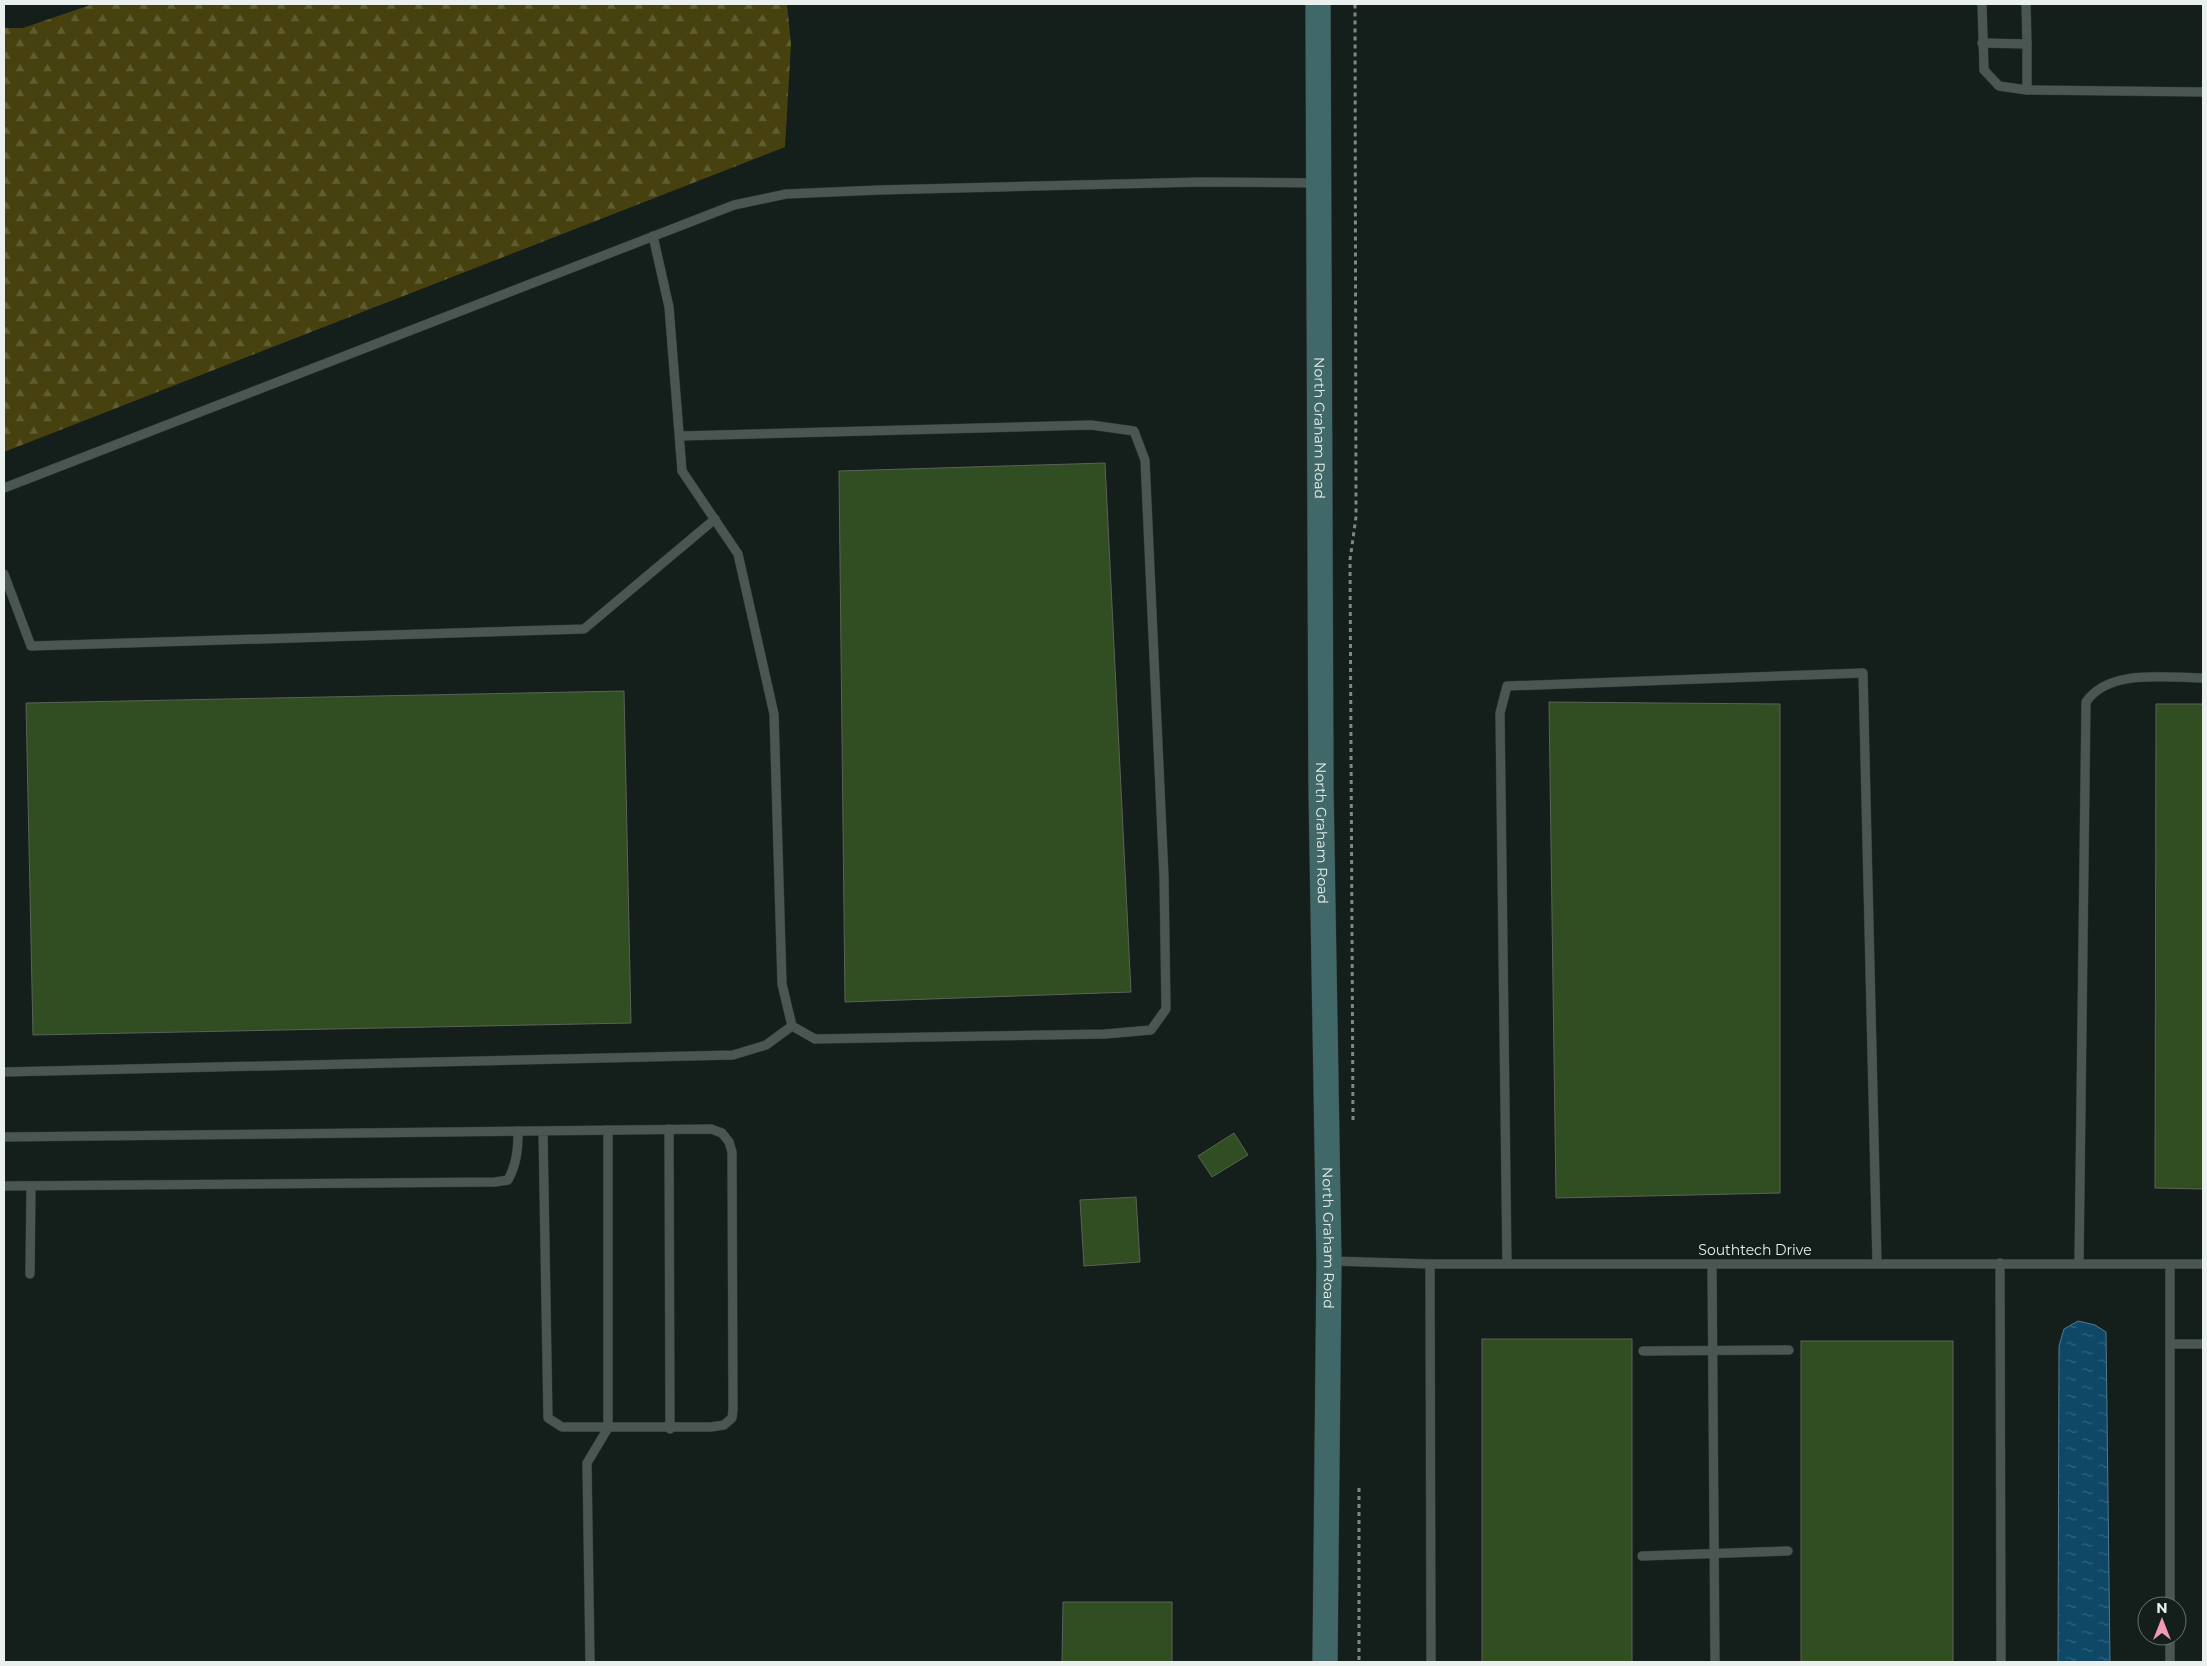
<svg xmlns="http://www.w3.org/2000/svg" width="2207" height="1666" viewBox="0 0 2207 1666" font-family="Montserrat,sans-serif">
<defs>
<pattern id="forest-firs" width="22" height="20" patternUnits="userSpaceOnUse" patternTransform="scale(1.25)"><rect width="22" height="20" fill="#46410f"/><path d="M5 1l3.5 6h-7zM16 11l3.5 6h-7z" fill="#615d32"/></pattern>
<pattern id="water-ripples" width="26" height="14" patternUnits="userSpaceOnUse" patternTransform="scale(1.25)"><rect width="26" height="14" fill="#0f4867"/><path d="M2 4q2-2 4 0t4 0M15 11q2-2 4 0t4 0" fill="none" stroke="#32637d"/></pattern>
</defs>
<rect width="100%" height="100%" fill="#141e1a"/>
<!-- forest -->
<polygon fill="url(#forest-firs)" points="93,4 787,4 791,44 785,147 4,452 4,28 23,28"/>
<!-- water -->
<polygon fill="url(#water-ripples)" stroke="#507a8f" points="2078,1321 2095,1325 2106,1332 2110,1662 2058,1662 2059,1346 2064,1329"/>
<!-- building -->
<g fill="#314e23" stroke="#5b6258">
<polygon points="1105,463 1131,992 845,1002 839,471"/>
<polygon points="624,691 631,1023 33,1035 26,703"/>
<polygon points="1549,702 1780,704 1780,1193 1556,1198"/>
<polygon points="2156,704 2203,704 2203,1189 2155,1188"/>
<polygon points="1234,1133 1248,1155 1212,1177 1198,1156"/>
<polygon points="1136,1197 1140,1262 1084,1266 1080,1200"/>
<rect x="1482" y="1339" width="150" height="323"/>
<rect x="1801" y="1341" width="152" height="321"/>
<polygon points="1063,1602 1172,1602 1172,1662 1062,1662"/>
</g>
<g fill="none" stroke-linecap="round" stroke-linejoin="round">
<defs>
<g id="lane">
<polyline points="1982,4 1984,70 1999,86 2027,90 2203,92"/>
<polyline points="2026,4 2027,44"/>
<polyline points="1982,43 2027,44 2027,90"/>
<polyline points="653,236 669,307 682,471 738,554 774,714 782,984 792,1026 815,1039 1105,1034 1151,1030 1166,1009 1164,877 1145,460 1134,431 1091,425 680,436"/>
<polyline points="4,488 734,205 786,194 879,190 1201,182 1316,183"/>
<polyline points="4,574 31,646 584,629 715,519"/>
<polyline points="4,1072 733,1055 766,1045 792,1026"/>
<polyline points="669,1129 670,1429"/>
<polyline points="4,1137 711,1129 722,1133 729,1142 732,1152 733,1409 732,1418 724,1425 711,1427 562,1427 548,1418 543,1131"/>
<path d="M 4,1186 L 495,1182 L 508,1180 C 517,1163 518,1149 518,1131"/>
<polyline points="1331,1261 1430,1264 2203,1264"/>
<polyline points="2000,1263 2001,1662"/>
<polyline points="1430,1264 1431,1662"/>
<polyline points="1507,1264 1500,713 1507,686 1863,673 1877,1264"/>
<polyline points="1712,1264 1715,1662"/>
<path d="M 2079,1264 L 2086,702 C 2109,668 2167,678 2203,678"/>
<polyline points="2170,1264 2170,1606"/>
<polyline points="30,1274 31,1186"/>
<polyline points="2170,1344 2203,1344"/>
<polyline points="1643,1351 1789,1350"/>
<polyline points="1642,1556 1788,1551"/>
<polyline points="2170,1636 2170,1662"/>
<polyline points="590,1662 587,1463 608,1428 608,1130"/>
</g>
<g id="secondary">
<path id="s1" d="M 1318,4 L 1321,789 L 1329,1261 L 1325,1662"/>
</g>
</defs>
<!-- lane casing -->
<use href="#lane" stroke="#303634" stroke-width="10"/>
<!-- secondary casing -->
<use href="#secondary" stroke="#303634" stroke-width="26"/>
<!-- path -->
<g stroke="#7f8884" stroke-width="3" stroke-dasharray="4 4" stroke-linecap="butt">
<polyline points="1353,1120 1350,560 1356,517 1355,4"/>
<polyline points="1359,1488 1359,1662"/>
</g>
<!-- lane -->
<use href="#lane" stroke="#4a5651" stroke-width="9"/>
<!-- secondary -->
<use href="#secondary" stroke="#416868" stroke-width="25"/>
</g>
<g text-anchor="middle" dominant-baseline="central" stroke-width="5" stroke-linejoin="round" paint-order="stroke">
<!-- street labels -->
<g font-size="14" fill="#e9f0ed" stroke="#141e1a">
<text stroke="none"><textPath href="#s1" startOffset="424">North Graham Road</textPath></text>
<text stroke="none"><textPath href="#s1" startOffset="829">North Graham Road</textPath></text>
<text stroke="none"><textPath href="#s1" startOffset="1234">North Graham Road</textPath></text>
<text x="1755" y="1250">Southtech Drive</text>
</g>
</g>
<!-- border -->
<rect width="2207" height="1666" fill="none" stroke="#e9f0ed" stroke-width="10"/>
<!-- north arrow -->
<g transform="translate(2162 1621)"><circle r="24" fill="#141e1a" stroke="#69726e"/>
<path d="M0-4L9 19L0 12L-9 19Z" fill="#f19ab3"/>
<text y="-8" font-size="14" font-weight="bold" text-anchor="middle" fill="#e9f0ed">N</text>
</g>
</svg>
